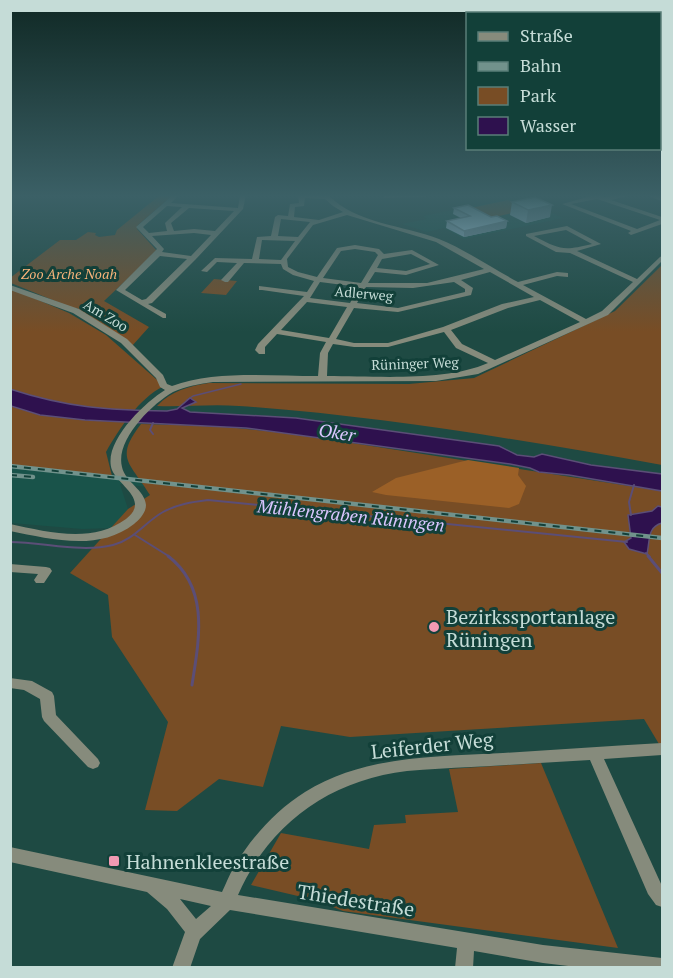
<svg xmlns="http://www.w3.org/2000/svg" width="673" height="978" viewBox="0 0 673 978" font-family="'PT Serif',serif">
<rect width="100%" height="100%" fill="#1e4a43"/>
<!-- built -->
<g fill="#19534a">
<polygon points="518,197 563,218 464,239 444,228 427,232 402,224 427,219 423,216"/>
<polygon points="10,465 156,479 156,488 120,484 128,509 113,528 82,529 11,523"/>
</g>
<!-- green -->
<g fill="#784d25">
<polygon points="160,195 173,195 138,225 137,229 157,251 104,301 149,327 132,346 77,309 78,308 72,308 11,283 10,278 60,240 76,240 88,232 96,233 95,235 99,237 115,235 117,230"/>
<polygon points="508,200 529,209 486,219 466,209"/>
<path d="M 662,265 L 662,465 C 522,440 381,416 239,406 C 211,404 184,407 157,406 C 171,391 189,386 209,383 L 409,384 L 474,378 L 615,311 Z"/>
<polygon points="214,279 237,281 226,295 201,293"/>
<path d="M 10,288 L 69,313 L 106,335 L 164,386 C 139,398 119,429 106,452 L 112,476 L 11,465 Z"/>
<path d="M 141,424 L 217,426 L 294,434 L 662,491 L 662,749 L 644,719 L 350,737 L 281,726 L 263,787 L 219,779 L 177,811 L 145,810 L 168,722 L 112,637 L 108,595 L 70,573 L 128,509 L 150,495 C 130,462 114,459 141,424 Z"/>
<polygon points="541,763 618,948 343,911 315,900 251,885 281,833 369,849 374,825 406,823 405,815 458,812 449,769"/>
</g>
<!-- forest -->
<polygon fill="#9b6027" points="468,460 519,468 518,475 526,486 519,504 509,508 386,495 372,492 396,478"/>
<!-- water -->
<g fill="#2e114e" stroke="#5b4e77" stroke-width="1.5">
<path d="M 10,389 C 68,408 108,410 167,411 L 177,409 L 190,398 L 196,402 L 182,408 L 190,412 L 296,418 L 499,446 L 517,455 L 534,457 L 542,454 L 591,465 L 662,474 L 662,491 L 569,475 L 539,472 L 530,468 L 510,464 L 246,428 L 85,420 L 40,415 L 11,406 Z"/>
<path d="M 658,506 L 662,507 L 662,523 C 647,527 650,541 647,554 L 629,549 L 624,542 L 631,538 L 628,515 L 652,511 Z"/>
</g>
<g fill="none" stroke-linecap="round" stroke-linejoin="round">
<!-- stream-far2 -->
<polyline stroke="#5b4e77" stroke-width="1.5" points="187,400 193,396 241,384"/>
<!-- stream-far1 -->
<g stroke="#5b4e77" stroke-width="2">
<polyline points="153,423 150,430 153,434"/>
<polyline points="631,515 629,502 634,485"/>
<polyline points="135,535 170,557"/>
<path d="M 10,542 C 44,542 80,553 113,545 C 134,540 145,522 163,512 C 178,504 192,502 208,500 L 627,542"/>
<polyline points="646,553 650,557"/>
</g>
<!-- stream -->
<g stroke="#5b4e77" stroke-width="3">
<path d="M 168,556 C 210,588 199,640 192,685"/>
<polyline points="648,556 662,573"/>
</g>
<!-- minor -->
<g fill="#868b7c" fill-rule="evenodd">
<path d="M 173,195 L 179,195 L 171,203 L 238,208 L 240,195 L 246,195 L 243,209 L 196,259 L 152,303 L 148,304 L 166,314 L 166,318 L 163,318 L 116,290 L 157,249 L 136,227 ZM 167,206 L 182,207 L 165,223 L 167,231 L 149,233 L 143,227 ZM 189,208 L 234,211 L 215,231 L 194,229 L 174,231 L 171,223 ZM 194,233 L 211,235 L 191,256 L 162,252 L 164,249 L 152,236 ZM 160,256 L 187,259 L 146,299 L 142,300 L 125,290 Z"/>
<path d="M 298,195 L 328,195 C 357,224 403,225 439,239 C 464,249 494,269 518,282 L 557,272 L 568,273 L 568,277 L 557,276 L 523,285 L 586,319 L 602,311 L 633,282 L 570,253 L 556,252 L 526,236 L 526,234 L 567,226 L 601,244 L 577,251 L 637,279 L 660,257 L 662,256 L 662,261 L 608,315 L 478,374 L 436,381 L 213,382 C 200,384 186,386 173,392 C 152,404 115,440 122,467 C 125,482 145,490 146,505 C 146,513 139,520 134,524 C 98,552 51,539 10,531 L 10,524 C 48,532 92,544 126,519 C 131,515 135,511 135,504 C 134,491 117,482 112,470 C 102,443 144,403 165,390 L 160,387 L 156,378 L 121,343 L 73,313 L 10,290 L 10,285 L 79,309 L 127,339 L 163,375 L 167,384 L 172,386 C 214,370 272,376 318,376 L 320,353 L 326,342 L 277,334 L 265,347 L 265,354 L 259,354 L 255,350 L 258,344 L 304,296 L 262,290 L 259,290 L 259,286 L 307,292 L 314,281 L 293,275 L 283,269 L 281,264 L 244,263 L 228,282 L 225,282 L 221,280 L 237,263 L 217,262 L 207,272 L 201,271 L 215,258 L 252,259 L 257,237 L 271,236 L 275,217 L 278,215 L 288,216 L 290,204 L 299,203 ZM 305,198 L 325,199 L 333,206 L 343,212 L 319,220 L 294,217 L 295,207 L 304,206 ZM 347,215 L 436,242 L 484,269 L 427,283 L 368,283 L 375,272 L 406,275 L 439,265 L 412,250 L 384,254 L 379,249 L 355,245 L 337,248 L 317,277 L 298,272 L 288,267 L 287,259 L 313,225 ZM 281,219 L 310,222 L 298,237 L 278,236 ZM 566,230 L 592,244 C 563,251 561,250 534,236 ZM 262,240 L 295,241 L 281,260 L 259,259 ZM 355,249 L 375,252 L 378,255 L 361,283 L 323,278 L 341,251 ZM 411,254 L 430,264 L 406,271 L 377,268 L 382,259 ZM 490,272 L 534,297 L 502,304 L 443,327 L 388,343 L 354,343 L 336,339 L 354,308 L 398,312 L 471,295 L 473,288 L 461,280 ZM 320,282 L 359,287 L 350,303 L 310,298 ZM 454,282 L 465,289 L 465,292 L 398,308 L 357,303 L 366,287 L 413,288 ZM 540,300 L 580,322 L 495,360 L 462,344 L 451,330 L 508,308 ZM 307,302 L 347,307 L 329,338 L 281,330 ZM 444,332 L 456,348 L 488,363 C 445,382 375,376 327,376 L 328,353 L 333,344 L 354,347 L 388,347 Z"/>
<polygon points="386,195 428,195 425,197 384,198 383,197"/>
<path d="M 589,195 L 597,195 L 605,197 L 628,195 L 627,196 L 611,200 L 662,217 L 662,224 L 631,235 L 628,233 L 631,231 L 562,204 L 591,196 ZM 597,199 L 660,220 L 637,229 L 571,204 Z"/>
<polygon points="645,195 653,195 662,197 662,201"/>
<polygon points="10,564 46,567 50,568 52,571 44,583 36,583 34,580 38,574 10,572"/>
<polygon points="10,678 32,681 52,692 54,696 56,715 98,759 100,763 98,767 93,769 88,767 44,721 42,717 40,699 24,690 10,688"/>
<path d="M 662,743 L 662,755 L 604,759 L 662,886 L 662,907 L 656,905 L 648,894 L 590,760 C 550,762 511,765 471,767 C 450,768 428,769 407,771 C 330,780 269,824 238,895 L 543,945 L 662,958 L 662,968 L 585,968 L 543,963 L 474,951 L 473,968 L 455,968 L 457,948 L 230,910 L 200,939 L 190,968 L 172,968 L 185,932 L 167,909 L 147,892 L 10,862 L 10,847 L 222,892 C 226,884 229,875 234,867 C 251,838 276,810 305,792 C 364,755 436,757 503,753 C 556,750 609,746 662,743 ZM 180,899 L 211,906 L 196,919 Z"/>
</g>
<defs>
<g id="rail">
<polyline points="10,466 662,538"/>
<polyline points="10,475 33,477"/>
</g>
</defs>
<!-- rail casing -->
<use href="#rail" stroke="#71928c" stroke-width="4.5"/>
<!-- rail -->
<use href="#rail" stroke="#124039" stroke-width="2" stroke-dasharray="7" stroke-linecap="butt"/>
</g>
<!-- wall -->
<g fill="#a5c3da">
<polygon points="512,202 550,217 526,223 510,215"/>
<polygon points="454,208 507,221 506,228 464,237 446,228 447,221 461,218 453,214"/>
</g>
<!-- shaded-wall -->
<g fill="#869fb1">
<polygon points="552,205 550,217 526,223 528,210"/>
<polygon points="507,221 506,228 464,237 464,231"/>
</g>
<!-- building -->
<g fill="#c0e3fd" stroke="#869fb1" stroke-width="1.5">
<polygon points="535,197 552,205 528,210 512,202"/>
<polygon points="468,205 491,217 497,216 507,221 464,231 447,221 470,216 454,208"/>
</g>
<!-- sky -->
<linearGradient id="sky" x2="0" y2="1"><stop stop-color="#102925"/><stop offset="0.59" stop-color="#3b6066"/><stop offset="1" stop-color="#3b6066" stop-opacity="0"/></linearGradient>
<rect width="673" height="332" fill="url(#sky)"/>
<!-- markers -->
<g fill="#f19ab3" stroke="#124039" stroke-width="2">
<circle cx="434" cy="627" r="6"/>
<rect x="108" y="855" width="12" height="12" rx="3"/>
</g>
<g text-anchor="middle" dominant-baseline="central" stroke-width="6" stroke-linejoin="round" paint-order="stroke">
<!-- far-park labels -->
<g font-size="14" font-style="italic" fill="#f7b37a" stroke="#124039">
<text x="69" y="273">Zoo Arche Noah</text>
</g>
<!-- far-street labels -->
<g font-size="14" fill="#c5dcd7" stroke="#124039">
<text transform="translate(364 293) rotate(5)">Adlerweg</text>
<text transform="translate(106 315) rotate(31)">Am Zoo</text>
<text transform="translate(415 363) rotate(-2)">Rüninger Weg</text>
</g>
<!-- water labels -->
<g font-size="18" font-style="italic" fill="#dac6ff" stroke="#124039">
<text transform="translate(337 432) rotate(9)">Oker</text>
<text transform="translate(351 515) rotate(6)">Mühlengraben Rüningen</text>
</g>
<!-- near-poi labels -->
<g font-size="20" fill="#c5dcd7" stroke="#124039" text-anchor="start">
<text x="446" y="616">Bezirkssportanlage<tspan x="446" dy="23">Rüningen</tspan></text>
<text x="126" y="861">Hahnenkleestraße</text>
</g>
<!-- near-street labels -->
<g font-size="20" fill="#c5dcd7" stroke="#124039">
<text transform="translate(432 745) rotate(-6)">Leiferder Weg</text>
<text transform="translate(356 900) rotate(9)">Thiedestraße</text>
</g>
</g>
<!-- border -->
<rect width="673" height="978" fill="none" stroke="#c5dcd7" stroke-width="24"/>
<!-- legend -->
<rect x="466" y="12" width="195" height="138" fill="#124039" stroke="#5a7e78" stroke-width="1.5"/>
<rect x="478" y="32" width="30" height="9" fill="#868b7c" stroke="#5a7e78" stroke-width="1.5"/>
<text x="520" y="42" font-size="18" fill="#c5dcd7">Straße</text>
<rect x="478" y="62" width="30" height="9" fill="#71928c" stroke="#5a7e78" stroke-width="1.5"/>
<text x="520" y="72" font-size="18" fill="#c5dcd7">Bahn</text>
<rect x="478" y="87" width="30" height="18" fill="#784d25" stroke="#5a7e78" stroke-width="1.5"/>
<text x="520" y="102" font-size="18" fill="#c5dcd7">Park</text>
<rect x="478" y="117" width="30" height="18" fill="#2e114e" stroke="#5a7e78" stroke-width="1.5"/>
<text x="520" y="132" font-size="18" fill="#c5dcd7">Wasser</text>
</svg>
